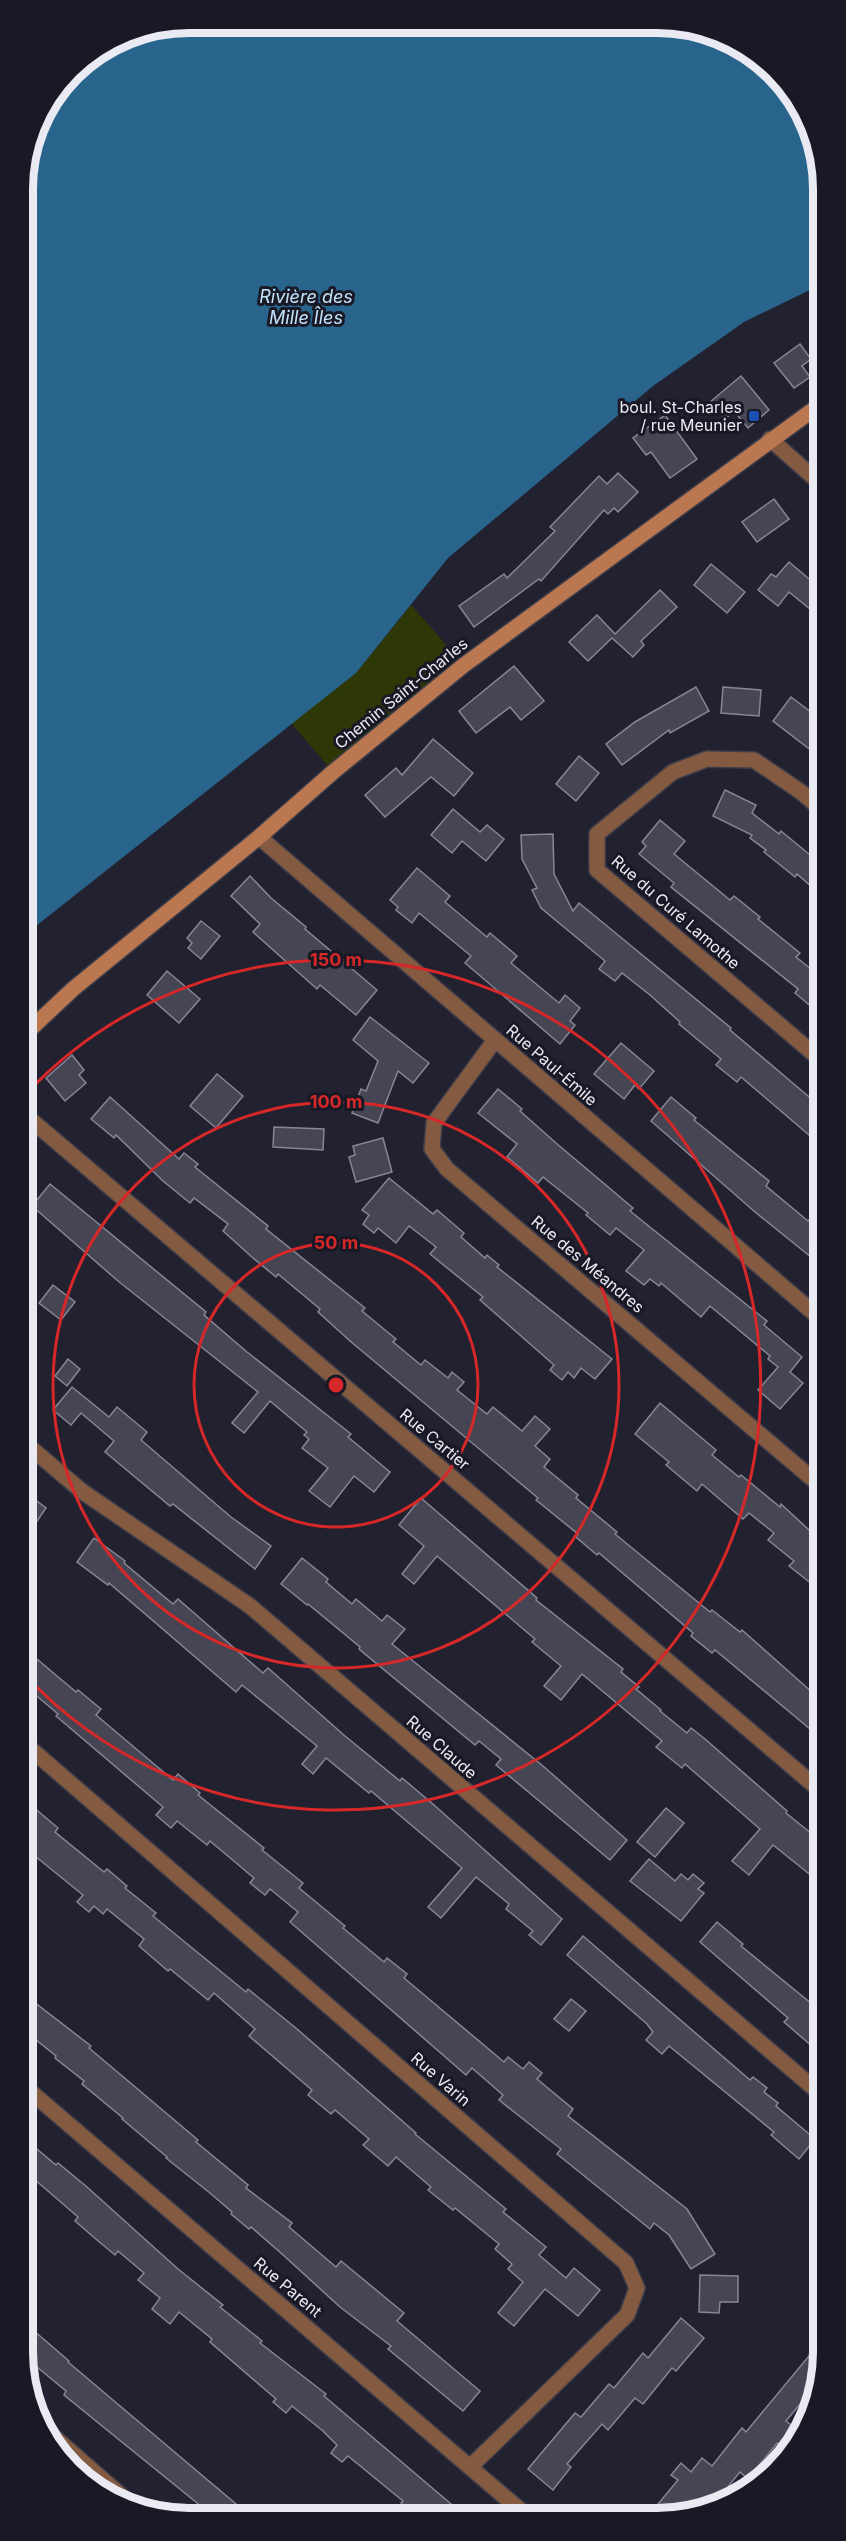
<svg xmlns="http://www.w3.org/2000/svg" width="846" height="2541" viewBox="0 0 846 2541" font-family="Inter,sans-serif">
<rect width="100%" height="100%" fill="#22212f"/>
<!-- green -->
<polygon fill="#2e3807" points="411,605 464,665 333,772 291,723 356,673"/>
<!-- water -->
<polygon fill="#29648c" points="189,23 690,26 775,72 820,156 820,285 744,322 653,386 448,558 356,673 36,926 24,939 23,178 40,116 79,64 126,35"/>
<!-- building -->
<g fill="#464554" stroke="#878697" stroke-width="1.5">
<polygon points="800,344 811,359 802,366 810,377 794,388 774,363"/>
<polygon points="741,376 769,410 748,428 734,411 725,419 710,402"/>
<polygon points="665,415 697,459 670,478 651,452 646,455 633,438"/>
<polygon points="618,473 638,492 618,512 614,508 608,514 604,510 541,581 539,579 474,627 459,606 504,574 507,578 555,531 550,527 599,476 607,484"/>
<polygon points="774,499 789,519 757,542 742,522"/>
<polygon points="789,562 821,589 821,618 789,592 778,606 758,590 771,574 776,577"/>
<polygon points="711,564 745,592 727,613 694,585"/>
<polygon points="660,590 677,607 641,641 644,645 633,657 612,638 588,661 569,642 597,615 615,634"/>
<polygon points="514,666 544,701 521,720 510,707 476,733 459,711"/>
<polygon points="696,687 709,711 670,733 669,730 622,765 606,744 635,722"/>
<polygon points="723,687 761,690 759,716 721,713"/>
<polygon points="791,697 816,716 813,721 821,727 821,758 773,721"/>
<polygon points="433,739 473,773 454,796 431,777 385,817 365,795 396,768 402,775"/>
<polygon points="579,756 599,773 576,801 556,784"/>
<polygon points="725,790 756,805 752,813 779,834 781,831 821,864 821,895 797,874 795,877 764,852 766,850 750,838 752,835 713,816"/>
<polygon points="453,809 480,832 487,825 504,839 486,861 462,841 452,853 431,835"/>
<polygon points="660,820 685,841 674,854 730,900 734,896 760,917 758,919 800,953 796,957 821,977 821,1015 795,993 798,989 671,887 674,883 639,854 646,846 642,842"/>
<polygon points="553,834 554,874 573,911 579,903 731,1028 730,1030 821,1107 822,1146 741,1077 737,1082 716,1065 721,1059 679,1024 680,1022 650,995 622,973 615,981 599,969 605,961 541,908 532,890 537,888 522,859 521,835"/>
<polygon points="417,868 450,896 445,902 487,937 490,933 517,956 511,963 559,1003 565,995 580,1008 570,1021 575,1025 560,1044 465,963 471,956 419,913 412,923 396,910 398,907 390,900"/>
<polygon points="250,876 271,898 306,927 305,929 377,990 356,1015 320,985 317,989 253,932 260,924 231,896"/>
<polygon points="201,921 220,936 201,959 188,948 192,943 187,938"/>
<polygon points="167,971 200,999 179,1023 147,995"/>
<polygon points="370,1017 429,1063 413,1083 398,1071 378,1123 352,1113 361,1089 366,1091 378,1061 353,1040"/>
<polygon points="621,1043 654,1071 639,1089 635,1085 624,1099 594,1074"/>
<polygon points="72,1055 84,1070 79,1075 86,1083 65,1101 46,1078"/>
<polygon points="217,1074 243,1096 216,1128 190,1106"/>
<polygon points="498,1089 522,1109 520,1111 556,1143 633,1208 630,1211 767,1321 764,1325 802,1357 790,1372 803,1383 780,1409 758,1390 778,1367 768,1359 770,1356 710,1306 701,1317 661,1283 659,1286 650,1279 644,1285 626,1271 644,1250 616,1228 610,1235 586,1215 588,1213 543,1177 538,1183 507,1157 517,1144 478,1113"/>
<polygon points="110,1097 179,1159 184,1153 198,1164 195,1167 268,1226 266,1229 365,1308 362,1311 396,1339 393,1342 421,1365 425,1360 448,1378 452,1372 464,1382 457,1390 487,1414 493,1407 522,1431 535,1416 550,1429 535,1446 550,1459 544,1467 578,1495 576,1498 617,1532 615,1534 710,1612 712,1610 740,1632 742,1630 822,1701 822,1739 715,1650 712,1653 691,1636 693,1633 599,1553 597,1555 576,1537 578,1534 536,1500 538,1498 350,1341 318,1312 320,1309 278,1274 276,1277 253,1258 223,1231 228,1224 194,1198 190,1203 163,1181 116,1135 114,1138 91,1119"/>
<polygon points="671,1097 696,1118 694,1120 769,1181 766,1186 808,1221 813,1216 822,1223 822,1266 755,1212 651,1121"/>
<polygon points="274,1127 324,1129 323,1150 273,1147"/>
<polygon points="383,1138 392,1172 356,1182 349,1157 355,1155 353,1146"/>
<polygon points="389,1178 433,1214 437,1210 464,1233 461,1237 485,1258 487,1255 499,1265 497,1267 612,1359 595,1379 581,1368 574,1378 568,1372 562,1380 550,1370 554,1365 480,1300 483,1297 430,1254 436,1247 409,1226 396,1243 378,1228 374,1233 363,1224 369,1215 362,1210"/>
<polygon points="50,1184 206,1312 204,1315 247,1352 351,1434 348,1437 390,1472 374,1492 354,1476 330,1507 309,1491 328,1468 302,1448 309,1439 304,1435 307,1432 270,1401 244,1433 232,1423 258,1392 118,1281 32,1206"/>
<polygon points="53,1285 75,1302 61,1320 39,1303"/>
<polygon points="68,1359 80,1369 67,1386 55,1376"/>
<polygon points="72,1387 109,1417 117,1407 147,1432 141,1440 231,1517 271,1546 255,1569 173,1504 170,1506 105,1452 114,1441 81,1413 71,1425 53,1410"/>
<polygon points="660,1403 716,1450 712,1455 739,1477 741,1475 780,1507 781,1504 822,1542 822,1592 789,1566 794,1561 768,1540 774,1533 749,1513 743,1519 702,1484 697,1491 666,1465 669,1462 635,1434"/>
<polygon points="25,1492 46,1508 25,1539"/>
<polygon points="421,1498 537,1598 536,1600 623,1669 621,1672 639,1687 636,1689 661,1710 660,1711 687,1733 691,1728 705,1739 787,1811 786,1813 822,1842 823,1885 773,1845 749,1875 732,1861 760,1829 685,1764 682,1768 656,1747 662,1741 582,1674 561,1700 544,1686 561,1666 532,1642 535,1639 437,1556 414,1584 402,1574 424,1546 399,1525"/>
<polygon points="94,1538 125,1561 124,1563 173,1604 178,1599 263,1673 268,1668 345,1736 400,1781 402,1778 434,1805 562,1919 541,1945 529,1935 533,1931 506,1909 509,1904 476,1877 441,1918 428,1907 462,1868 371,1791 369,1793 326,1758 313,1774 302,1764 317,1746 242,1685 236,1692 109,1583 108,1585 77,1562"/>
<polygon points="302,1558 328,1579 326,1582 352,1604 356,1599 382,1621 387,1615 405,1629 392,1644 543,1766 627,1840 610,1860 496,1765 501,1759 479,1741 475,1745 359,1649 360,1647 308,1604 307,1605 281,1584"/>
<polygon points="25,1649 76,1692 78,1690 101,1709 96,1715 173,1780 178,1774 200,1793 198,1795 264,1848 262,1850 303,1883 299,1888 345,1926 343,1928 384,1962 387,1958 407,1974 404,1978 504,2062 508,2057 523,2069 529,2062 542,2073 537,2079 573,2109 568,2116 687,2209 715,2254 691,2269 669,2235 654,2223 650,2229 557,2154 561,2149 499,2100 503,2095 472,2068 466,2075 290,1922 298,1912 270,1889 265,1895 250,1883 254,1878 210,1841 207,1845 177,1821 171,1828 156,1815 163,1807 56,1716 58,1714 25,1686"/>
<polygon points="25,1800 58,1828 55,1832 104,1872 107,1869 127,1886 125,1888 156,1913 153,1916 246,1992 248,1989 297,2029 416,2133 415,2134 506,2209 503,2212 546,2247 539,2255 566,2278 574,2268 600,2290 578,2316 545,2289 514,2326 498,2313 523,2282 508,2269 512,2264 495,2249 499,2244 455,2208 453,2210 428,2190 431,2187 396,2157 388,2166 363,2145 369,2139 335,2110 331,2114 308,2095 312,2090 249,2036 255,2029 214,1993 208,2000 170,1969 168,1971 139,1946 144,1939 107,1909 103,1914 94,1906 89,1912 77,1902 83,1895 25,1848"/>
<polygon points="666,1808 684,1823 655,1857 637,1842"/>
<polygon points="649,1859 675,1881 681,1874 688,1880 693,1874 704,1883 698,1889 704,1893 681,1921 630,1881"/>
<polygon points="717,1922 743,1944 741,1946 823,2013 823,2036 813,2047 784,2022 788,2018 700,1942"/>
<polygon points="583,1936 750,2080 753,2077 767,2088 764,2092 778,2103 776,2106 815,2139 799,2159 771,2135 774,2132 669,2046 662,2054 646,2040 653,2032 647,2024 567,1955"/>
<polygon points="25,1995 91,2046 89,2048 198,2140 196,2142 248,2185 246,2188 292,2223 289,2227 336,2267 341,2261 404,2313 397,2321 480,2391 463,2411 388,2349 391,2346 340,2307 282,2254 251,2227 249,2229 231,2214 232,2212 210,2193 166,2158 167,2157 122,2119 123,2118 82,2084 84,2081 55,2058 56,2056 25,2031"/>
<polygon points="571,1999 586,2011 569,2031 554,2019"/>
<polygon points="25,2139 56,2165 58,2163 87,2187 178,2269 223,2305 220,2307 262,2341 260,2343 326,2394 324,2396 464,2515 415,2515 401,2503 403,2501 348,2456 342,2462 331,2453 337,2445 323,2431 292,2406 286,2413 273,2402 276,2399 210,2342 212,2339 179,2312 170,2324 152,2309 160,2298 138,2280 144,2273 118,2251 115,2255 97,2240 75,2221 78,2217 26,2172"/>
<polygon points="700,2275 738,2276 738,2302 720,2302 719,2313 699,2312"/>
<polygon points="681,2318 704,2338 676,2371 672,2368 643,2404 635,2398 608,2430 602,2424 567,2464 571,2467 553,2490 528,2469 575,2413 581,2417 609,2384 614,2388 643,2353 648,2358"/>
<polygon points="26,2324 69,2361 68,2362 249,2515 195,2515 202,2507 64,2395 66,2391 26,2358"/>
<polygon points="823,2339 823,2363 813,2406 805,2398 786,2421 795,2428 780,2446 777,2443 748,2479 740,2472 711,2507 701,2499 688,2515 649,2515 678,2480 671,2475 681,2463 691,2472 702,2458 712,2466 742,2428 746,2432"/>
</g>
<g fill="none" stroke-linecap="round" stroke-linejoin="round">
<defs>
<g id="street">
<polyline points="770,439 821,484"/>
<polyline points="821,809 801,792 754,760 707,759 673,772 597,834 597,870 821,1060"/>
<polyline points="259,837 822,1320"/>
<polyline points="495,1040 434,1123 432,1149 447,1169 822,1487"/>
<polyline points="24,1114 822,1792"/>
<polyline points="25,1443 83,1492 250,1606 823,2096"/>
<polyline points="25,1744 626,2263 637,2288 627,2315 471,2466"/>
<polyline points="25,2087 526,2515"/>
<polyline points="54,2437 125,2499"/>
</g>
<polyline id="secondary" points="24,1035 73,989 259,837 333,772 464,665 821,404"/>
</defs>
<!-- street casing -->
<use href="#street" stroke="#3e3d4a" stroke-width="18"/>
<!-- secondary casing -->
<use href="#secondary" stroke="#3e3d4a" stroke-width="18"/>
<!-- street -->
<use href="#street" stroke="#845a41" stroke-width="15"/>
<!-- secondary -->
<use href="#secondary" stroke="#bb7750" stroke-width="15"/>
</g>
<!-- distance rings -->
<g fill="none" stroke="#d62828" stroke-width="3">
<circle cx="336" cy="1385" r="142"/>
<circle cx="336" cy="1385" r="283"/>
<path d="M25 1095A425 425 0 1 1 25 1675"/>
</g>
<!-- markers -->
<rect fill="#1a4fb4" stroke="#191825" stroke-width="2" x="748" y="410" width="12" height="12" rx="3"/>
<g text-anchor="middle" dominant-baseline="central" stroke-width="6" stroke-linejoin="round" paint-order="stroke">
<!-- poi labels -->
<g font-size="16" fill="#eaeaf3" stroke="#191825" text-anchor="end">
<text x="742" y="407">boul. St-Charles<tspan x="742" dy="18">/ rue Meunier</tspan></text>
</g>
<!-- street labels -->
<g font-size="16" fill="#eaeaf3" stroke="#191825">
<text transform="translate(401 693) rotate(-39)">Chemin Saint-Charles</text>
<text transform="translate(676 912) rotate(41)">Rue du Curé Lamothe</text>
<text transform="translate(552 1065) rotate(41)">Rue Paul-Émile</text>
<text transform="translate(588 1264) rotate(40)">Rue des Méandres</text>
<text transform="translate(435 1439) rotate(40)">Rue Cartier</text>
<text transform="translate(442 1747) rotate(41)">Rue Claude</text>
<text transform="translate(441 2079) rotate(41)">Rue Varin</text>
<text transform="translate(288 2287) rotate(40)">Rue Parent</text>
</g>
<!-- water labels -->
<g font-size="18" font-style="italic" fill="#c3e3fc" stroke="#191825">
<text x="306" y="296">Rivière des<tspan x="306" dy="21">Mille Îles</tspan></text>
</g>
</g>
<!-- crop -->
<path d="M0 0H846V2541H0ZM189 33H657A156 156 0 0 1 813 189V2352A156 156 0 0 1 657 2508H189A156 156 0 0 1 33 2352V189A156 156 0 0 1 189 33Z" fill="#191825" fill-rule="evenodd"/>
<path fill="none" stroke="#eaeaf3" stroke-width="8" d="M189 33H657A156 156 0 0 1 813 189V2352A156 156 0 0 1 657 2508H189A156 156 0 0 1 33 2352V189A156 156 0 0 1 189 33Z"/>
<circle cx="336" cy="1385" r="9" fill="#d62828" stroke="#191825" stroke-width="3"/>
<g font-size="18" text-anchor="middle" font-weight="bold" fill="#d62828" stroke="#191825" stroke-width="6" stroke-linejoin="round" paint-order="stroke">
<text x="336" y="966">150 m</text>
<text x="336" y="1108">100 m</text>
<text x="336" y="1249">50 m</text>
</g>
</svg>
